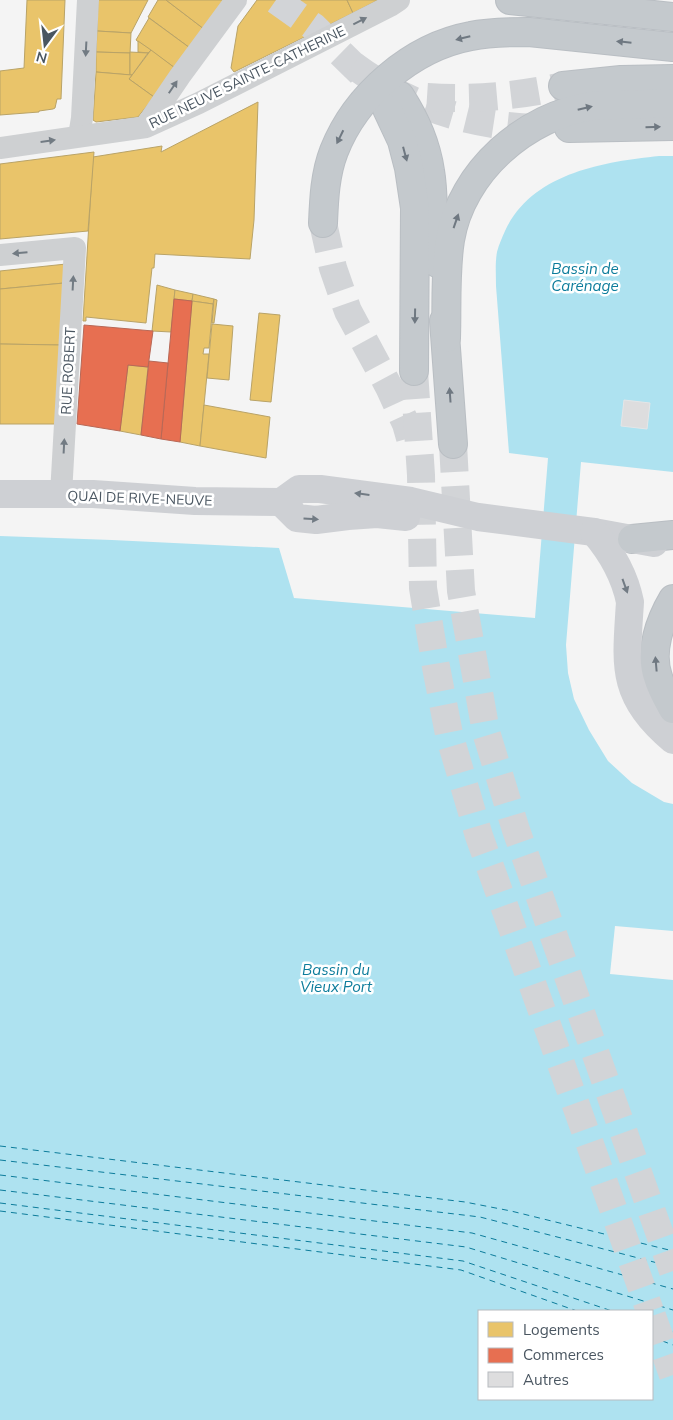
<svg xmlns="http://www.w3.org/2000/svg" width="673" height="1420" viewBox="0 0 673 1420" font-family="Mulish,sans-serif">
<rect width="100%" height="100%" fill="#f4f4f4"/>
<!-- water -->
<path fill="#aee2f0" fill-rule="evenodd" d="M 659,156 L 673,156 L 673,472 L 581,462 L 566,645 L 568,673 L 574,699 L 589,730 L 608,761 L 632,783 L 664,802 L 673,804 L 673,1420 L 0,1420 L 0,536 L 112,540 L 279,548 L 294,598 L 535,618 L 548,458 L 509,453 L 496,286 C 496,275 495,263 497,252 C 499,244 502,238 505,231 C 532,173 603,162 659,156 ZM 479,1311 L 652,1311 L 652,1399 L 479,1399 Z"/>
<!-- pier -->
<polygon fill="#f4f4f4" points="615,926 673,931 673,980 610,974"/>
<!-- homes -->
<g fill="#e9c46a" stroke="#b9a367">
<polygon points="27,0 65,0 61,99 57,99 55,108 53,109 39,111 39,112 0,115 0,71 24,68"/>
<polygon points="98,0 148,0 131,33 97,31"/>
<polygon points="158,0 166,0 204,29 190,48 148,17"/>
<polygon points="166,0 225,0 204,29"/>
<polygon points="257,0 347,0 353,13 234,72 231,68 238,26"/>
<polygon points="347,0 378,0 353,13"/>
<polygon points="149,18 190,48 175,68 136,40"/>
<polygon points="97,31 131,33 130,53 96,52"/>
<polygon points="138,41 151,50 148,53 138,52"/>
<polygon points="151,50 175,68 154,97 129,79"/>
<polygon points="96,52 130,53 130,75 96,72"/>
<polygon points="130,52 148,53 132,75 130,75"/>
<polygon points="96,72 132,75 129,79 154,97 138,117 96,122 93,120"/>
<polygon points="258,102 254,220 250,259 155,254 154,268 152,268 146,323 86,317 86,321 83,321 93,157 162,146 161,152"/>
<polygon points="94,152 88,231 0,239 0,164"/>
<polygon points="66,264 64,283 0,289 0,271"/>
<polygon points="64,283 60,345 0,344 0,289"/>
<polygon points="157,285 175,290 171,332 152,331"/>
<polygon points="175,290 193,294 192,301 174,299"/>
<polygon points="193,294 214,299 213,304 192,301"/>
<polygon points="214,299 217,300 214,323 212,323"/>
<polygon points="192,301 213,304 209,348 204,348 203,354 209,354 200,446 180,442"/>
<polygon points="259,313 280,315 271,402 250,400"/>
<polygon points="212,324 233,326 229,380 207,378"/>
<polygon points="0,344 60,345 56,424 0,424"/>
<polygon points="128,365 148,367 141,435 120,431"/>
<polygon points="204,405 270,417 266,458 200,446"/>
</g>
<!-- shops -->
<g fill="#e76f51" stroke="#b86856">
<polygon points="174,299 192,301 180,442 161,439"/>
<polygon points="84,325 153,331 148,367 128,365 120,431 77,424"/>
<polygon points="149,361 168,363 161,439 141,435"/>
</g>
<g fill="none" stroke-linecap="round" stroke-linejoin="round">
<!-- ferry -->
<g stroke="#0c7c9b" stroke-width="1" stroke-dasharray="6 5" stroke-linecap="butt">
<polyline points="0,1146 465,1202 511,1211 673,1251"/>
<polyline points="0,1160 480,1217 673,1267"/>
<polyline points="0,1175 472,1233 673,1289"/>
<polyline points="0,1190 466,1247 673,1310"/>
<polyline points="0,1203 463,1261 612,1311"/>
<polyline points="0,1211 461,1270 577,1311"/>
<polyline points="652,1325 673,1332"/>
<polyline points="652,1337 673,1345"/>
</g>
</g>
<!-- building -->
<polygon fill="#ddddde" stroke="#e5e6e7" points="624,400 650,403 647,429 621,426"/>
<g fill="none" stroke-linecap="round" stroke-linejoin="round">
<!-- trunk-tunnel -->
<g stroke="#d2d4d7" stroke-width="28" stroke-dasharray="28 14" stroke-linecap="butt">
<polyline points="276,0 314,27 366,78"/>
<path d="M 353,65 C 411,108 475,128 547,128"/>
<path d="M 427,97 C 473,100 518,96 563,86"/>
<polyline points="323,223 333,268 348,311 389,387 406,424 410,438"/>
<polyline points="414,371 421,475 423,588 436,667 449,734 479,836 650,1311"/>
<polyline points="453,444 461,591 486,732 516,830 673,1271"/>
<polyline points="652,1316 673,1375"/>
</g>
<defs>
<g id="trunk">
<polyline points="510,0 673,17"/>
<polyline points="563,86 621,80 673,79"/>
<path d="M 400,96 C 415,119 426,144 430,171 C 434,193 432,215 434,237 C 435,245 436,254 437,263"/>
<polyline points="387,109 402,141 409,168 415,208 414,371"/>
<polyline points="569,128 673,126"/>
<path d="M 323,223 C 324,199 325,174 334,151 C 356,95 412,47 471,36 C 490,32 510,32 529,32 L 673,47"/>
<polyline points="444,321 453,444"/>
<path d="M 446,338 C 447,307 445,271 450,240 C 461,172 526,115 593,106 C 602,105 611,105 620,105 C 638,104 655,104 673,103"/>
<polyline points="632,539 673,535"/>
<path d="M 673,599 C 660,621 649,651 658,677 C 661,688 667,698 673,709"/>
</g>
</defs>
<!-- trunk casing -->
<use href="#trunk" stroke="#b9bec3" stroke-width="30"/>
<!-- minor -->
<g stroke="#ced0d2" stroke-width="22">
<polyline points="146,126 180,76 236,0"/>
<polyline points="79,136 82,118 88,0"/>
<polyline points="0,148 146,127 199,103 390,6 399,0"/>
<polyline points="0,255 75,248 61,494"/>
</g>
<!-- secondary -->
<g stroke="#ced0d4" stroke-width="28">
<polyline points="0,494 93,494 195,501 281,502 299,489 320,489 411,501 478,517 594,532 654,543"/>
<polyline points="281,502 297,518 316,520 348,516 377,514 406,517"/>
<path d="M 594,532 C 611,552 625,577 630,602 C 626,665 620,696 673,740"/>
</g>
<!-- trunk -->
<use href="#trunk" stroke="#c4c9cd" stroke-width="28"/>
</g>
<!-- one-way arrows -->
<defs><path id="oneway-solid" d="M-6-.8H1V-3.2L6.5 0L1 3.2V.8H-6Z" transform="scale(1.25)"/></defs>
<g fill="#727b83">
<use href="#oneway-solid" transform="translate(360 21) rotate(-27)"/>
<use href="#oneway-solid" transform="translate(86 49) rotate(93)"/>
<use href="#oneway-solid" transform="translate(173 87) rotate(-56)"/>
<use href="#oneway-solid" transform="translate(48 141) rotate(-8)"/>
<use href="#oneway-solid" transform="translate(20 253) rotate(175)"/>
<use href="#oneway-solid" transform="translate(73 283) rotate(-87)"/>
<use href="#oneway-solid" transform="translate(64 446) rotate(-87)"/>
</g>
<g fill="#6f7881">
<use href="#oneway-solid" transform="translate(463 38) rotate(166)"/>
<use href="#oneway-solid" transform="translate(624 42) rotate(-174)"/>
<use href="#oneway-solid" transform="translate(585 108) rotate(-13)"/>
<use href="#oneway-solid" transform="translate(653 127) rotate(-2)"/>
<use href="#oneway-solid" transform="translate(340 137) rotate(116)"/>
<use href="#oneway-solid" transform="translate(405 154) rotate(75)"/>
<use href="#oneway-solid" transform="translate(456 221) rotate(-71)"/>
<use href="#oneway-solid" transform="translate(415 316) rotate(91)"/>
<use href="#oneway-solid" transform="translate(450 395) rotate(-94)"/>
<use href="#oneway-solid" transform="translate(656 664) rotate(-95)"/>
</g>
<g fill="#727b84">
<use href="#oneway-solid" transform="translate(362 494) rotate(-173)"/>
<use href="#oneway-solid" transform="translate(311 519) rotate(4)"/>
<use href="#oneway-solid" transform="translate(625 586) rotate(70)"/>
</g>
<g text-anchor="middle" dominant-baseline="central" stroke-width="5" stroke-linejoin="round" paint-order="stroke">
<!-- street labels -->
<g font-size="14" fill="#4a5661" stroke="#fff">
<text transform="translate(247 77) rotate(-26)">RUE NEUVE SAINTE-CATHERINE</text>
<text transform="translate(68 371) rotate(-87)">RUE ROBERT</text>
<text transform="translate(140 498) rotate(2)">QUAI DE RIVE-NEUVE</text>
</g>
<!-- water labels -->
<g font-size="15" font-style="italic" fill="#0c7c9b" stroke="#fff">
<text x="585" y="268">Bassin de<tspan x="585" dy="17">Carénage</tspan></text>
<text x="336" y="969">Bassin du<tspan x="336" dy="17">Vieux Port</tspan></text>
</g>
</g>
<!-- legend -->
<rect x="478" y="1310" width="175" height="90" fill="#ffffff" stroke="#b7bbc0"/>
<rect x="488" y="1322" width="25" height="15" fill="#e9c46a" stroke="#b7bbc0"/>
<text x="523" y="1335" font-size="15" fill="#4a5661">Logements</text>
<rect x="488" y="1348" width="25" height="15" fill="#e76f51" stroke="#b7bbc0"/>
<text x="523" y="1360" font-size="15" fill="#4a5661">Commerces</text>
<rect x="488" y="1372" width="25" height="15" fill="#ddddde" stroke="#b7bbc0"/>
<text x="523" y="1385" font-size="15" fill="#4a5661">Autres</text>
<!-- north arrow -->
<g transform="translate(45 45) rotate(195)" stroke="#ffffff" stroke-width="4" paint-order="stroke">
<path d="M0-4L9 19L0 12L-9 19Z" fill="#4a5661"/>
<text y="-8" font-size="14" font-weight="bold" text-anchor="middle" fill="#4a5661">N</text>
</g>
</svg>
